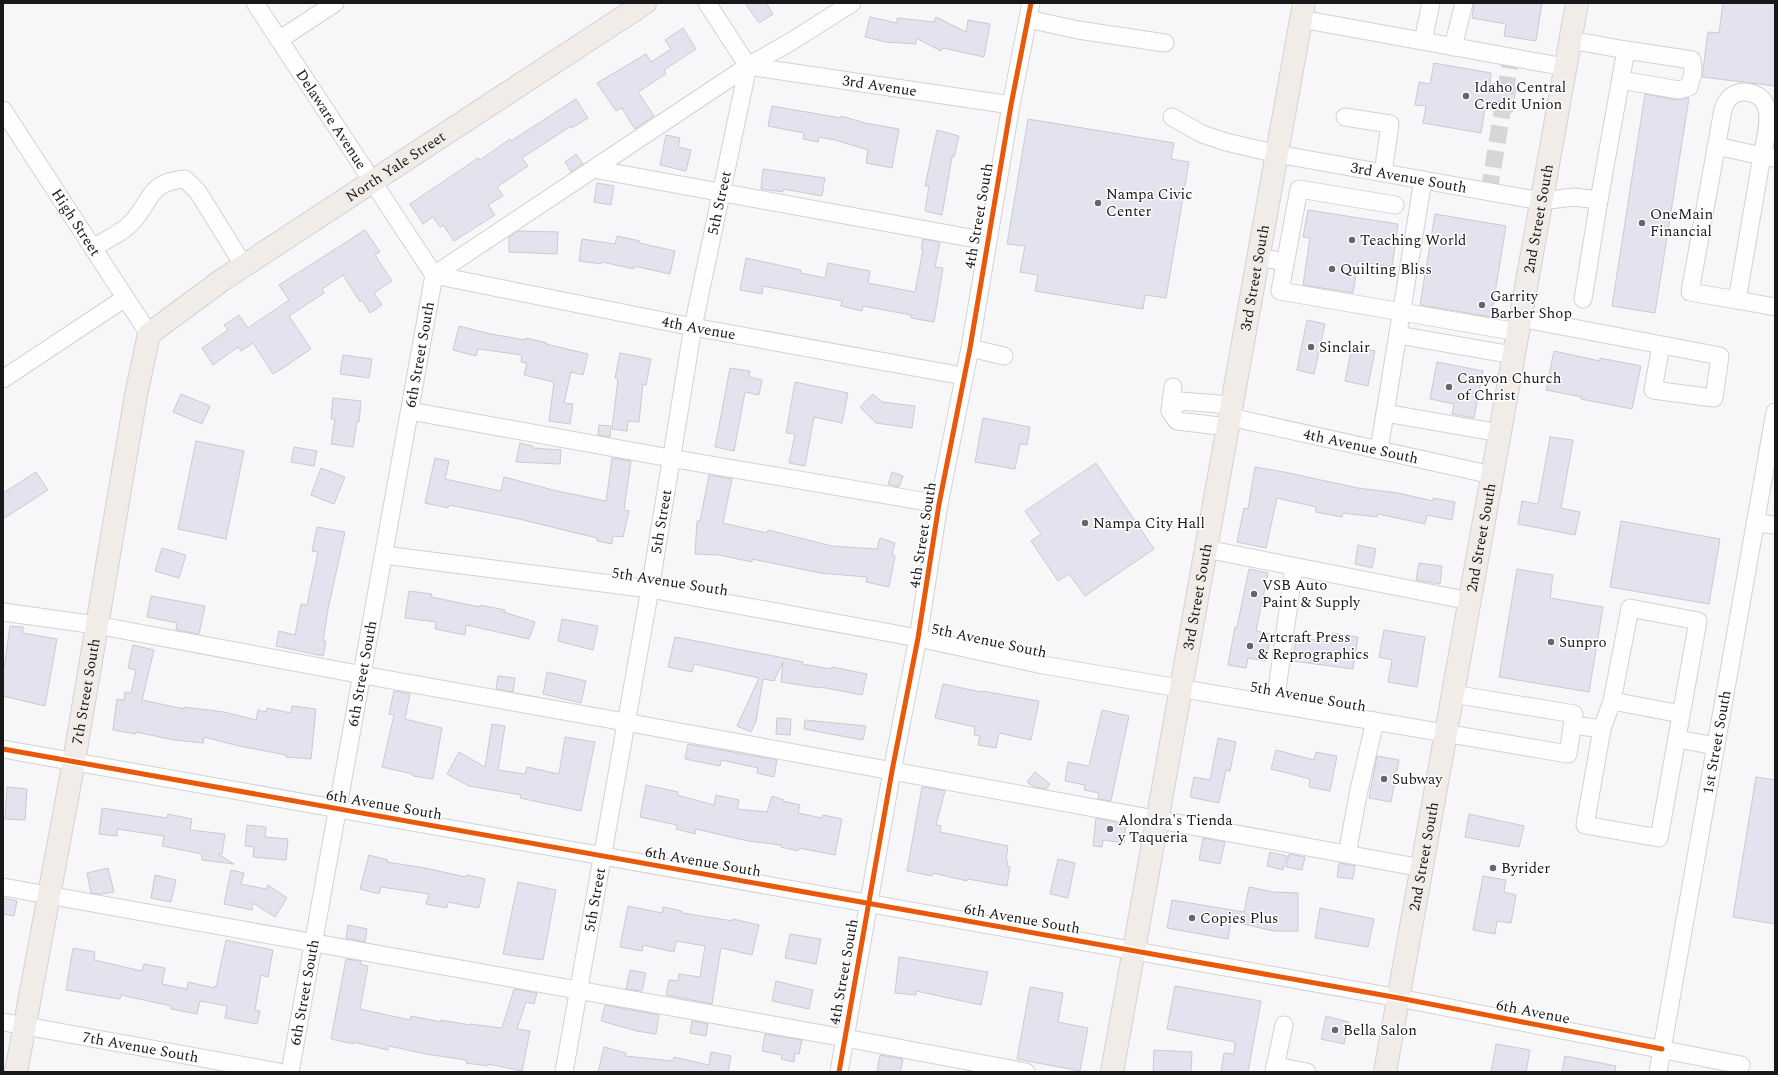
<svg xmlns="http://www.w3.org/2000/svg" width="1778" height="1075" viewBox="0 0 1778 1075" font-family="Spectral,serif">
<rect width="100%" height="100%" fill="#f7f7fa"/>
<!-- building -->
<g fill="#e3e2ef" stroke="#cbcbcd">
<polygon points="745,3 766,3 773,14 759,23"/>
<polygon points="1474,3 1542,3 1536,41 1504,36 1506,24 1472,18"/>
<polygon points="1723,3 1775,3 1775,86 1702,77 1708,32 1719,33"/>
<polygon points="870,17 897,23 897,18 934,22 936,17 966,32 968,20 990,24 984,57 943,48 941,51 916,38 916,44 886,42 865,37"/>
<polygon points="683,28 696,49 664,70 666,74 638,92 654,116 635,129 622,108 616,111 597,83 646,54 651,62 671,49 665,40"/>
<polygon points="1434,63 1491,73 1490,83 1516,88 1512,112 1485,108 1481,133 1423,123 1426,106 1415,105 1419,82 1430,84"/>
<polygon points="1645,94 1677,100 1689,98 1655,313 1612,306"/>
<polygon points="576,99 588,118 572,128 571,126 522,158 528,166 497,187 503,196 488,205 495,215 454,241 443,225 440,227 433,217 423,224 410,204 478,158 480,160 510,139 511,141"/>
<polygon points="772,106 841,118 841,116 865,123 899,129 892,168 866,163 868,150 835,140 819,137 818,142 803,139 804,133 768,126"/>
<polygon points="1028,119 1174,143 1171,159 1189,162 1166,298 1145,295 1143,309 1035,291 1038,275 1020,272 1025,246 1007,244"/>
<polygon points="937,130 959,136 954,157 952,157 942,215 925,211 929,186 925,186"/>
<polygon points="666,135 680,138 678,147 691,150 686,171 660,165"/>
<polygon points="576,154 583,164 571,172 565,162"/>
<polygon points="763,169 825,178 822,196 783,189 783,192 761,189"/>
<polygon points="597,183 614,186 611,205 594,202"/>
<polygon points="1308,210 1398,224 1392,267 1358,261 1353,293 1303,285 1310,238 1303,237"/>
<polygon points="1435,214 1506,226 1491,317 1420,305"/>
<polygon points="365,230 380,252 375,255 392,281 374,293 382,305 370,313 362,300 360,302 343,275 322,289 324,293 289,316 311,349 283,368 273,374 253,343 241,351 238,347 213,365 202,348 228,330 224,325 239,315 248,328 289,300 279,285"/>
<polygon points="518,231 558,232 557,254 509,252 509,237"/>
<polygon points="617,236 640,241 639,243 675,251 670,274 634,266 634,269 602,262 601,264 579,261 582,239 615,244"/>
<polygon points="923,239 940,242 935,267 943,268 934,322 911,318 911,315 863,306 862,311 841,306 842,301 763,286 762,294 740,290 746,258 801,270 801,273 825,278 828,263 870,271 868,283 915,292 923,250 921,249"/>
<polygon points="1307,320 1325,324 1314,374 1297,370"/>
<polygon points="459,326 491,334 525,340 526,338 547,343 546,344 588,354 583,375 571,372 564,403 573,404 570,424 549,421 554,382 524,375 527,363 521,362 522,355 478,349 476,356 453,350"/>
<polygon points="1352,346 1375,351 1368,386 1345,381"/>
<polygon points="1554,351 1600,361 1600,358 1641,366 1632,409 1581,399 1582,397 1546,390"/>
<polygon points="620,353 651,359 646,385 643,384 639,422 628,421 627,431 612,429 618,379 615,378"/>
<polygon points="343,355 372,359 369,378 340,374"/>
<polygon points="1437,362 1483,371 1474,418 1452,414 1454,404 1430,399"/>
<polygon points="730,368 750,371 749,377 762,380 759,395 745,392 734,451 715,447"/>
<polygon points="795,382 848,393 842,423 814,417 805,466 789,463 795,434 786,433"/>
<polygon points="181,394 210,406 202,424 173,412"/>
<polygon points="873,394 882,402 915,406 912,428 876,423 860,407"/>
<polygon points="333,398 361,401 359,422 357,422 353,447 331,444 335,419 331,419"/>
<polygon points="983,418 1030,427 1027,445 1020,444 1015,469 975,462"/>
<polygon points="599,425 611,426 610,437 598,435"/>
<polygon points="1550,437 1573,440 1561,508 1580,512 1575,535 1518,524 1522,501 1538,504"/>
<polygon points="196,441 244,451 226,539 178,529"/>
<polygon points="520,443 533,446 533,448 561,450 560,464 516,462"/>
<polygon points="294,447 317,451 314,466 291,462"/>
<polygon points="435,458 449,461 445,479 501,491 504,477 557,491 606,501 612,458 631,461 624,510 629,511 623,537 613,536 612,544 597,541 597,538 519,519 449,505 448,508 425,503"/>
<polygon points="1096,463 1154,549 1085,596 1069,574 1058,581 1031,541 1041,534 1025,511"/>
<polygon points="1255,467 1284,472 1358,488 1398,493 1433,501 1433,498 1455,502 1452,520 1427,515 1425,524 1378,514 1377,517 1343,513 1342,517 1316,512 1316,507 1277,498 1266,548 1237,542 1244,508 1248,509"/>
<polygon points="321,468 345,477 334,504 311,495"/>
<polygon points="36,472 48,490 3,519 3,493"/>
<polygon points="892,472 903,476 899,487 888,484"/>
<polygon points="709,475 732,479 723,523 767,533 768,530 832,546 877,549 880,538 895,543 892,555 895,556 889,587 866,582 867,577 820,573 752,559 752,562 719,555 695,554 697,521 700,521"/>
<polygon points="1621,521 1720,539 1709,604 1610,587"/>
<polygon points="317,527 345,532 328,609 323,641 326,641 323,656 276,646 279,631 295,635 301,604 307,605 318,552 312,551"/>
<polygon points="1358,545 1376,549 1372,568 1355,564"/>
<polygon points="162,548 186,555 179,578 155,571"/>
<polygon points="1419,563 1442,566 1440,584 1416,580"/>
<polygon points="1249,569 1268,573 1256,631 1271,634 1266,661 1248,658 1246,668 1228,665 1235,627 1237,627"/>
<polygon points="1517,569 1553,575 1550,598 1603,607 1589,692 1499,677"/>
<polygon points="409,591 432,594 431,597 480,607 480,605 505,610 504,612 535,622 529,639 466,625 465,635 435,629 436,622 405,618"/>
<polygon points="151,596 205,606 199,634 176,630 177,623 147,617"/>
<polygon points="562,619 598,626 593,650 558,641"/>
<polygon points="10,626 23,627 23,633 57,639 45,706 3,696 3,667 4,668"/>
<polygon points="1384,630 1425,637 1417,687 1388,682 1392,660 1379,657"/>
<polygon points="1333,633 1358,637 1353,669 1293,661 1296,637 1332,643"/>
<polygon points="675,637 784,658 803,662 802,664 831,669 832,667 867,674 862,695 821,687 820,688 781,682 783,662 774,681 763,679 756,721 751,732 737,726 759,678 694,664 692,672 668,667"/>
<polygon points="133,645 154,650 142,700 184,709 184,707 224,712 256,720 258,710 266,712 267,708 291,713 292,706 316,709 311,759 286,757 286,755 239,746 204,737 203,743 174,740 136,732 136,734 113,730 117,699 124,700 125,692 131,693 136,670 128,668"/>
<polygon points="547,672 586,681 581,703 543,694"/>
<polygon points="498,676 515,678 513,692 496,689"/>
<polygon points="943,684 981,692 982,691 1039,701 1031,740 999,733 996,748 978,745 980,736 974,735 975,727 935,718"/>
<polygon points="394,691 410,694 405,719 442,728 433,779 413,776 413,774 382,767 394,715 389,714"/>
<polygon points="1102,710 1129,716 1111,801 1098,799 1099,793 1084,790 1085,785 1065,781 1068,762 1089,766"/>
<polygon points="777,718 791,719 790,735 776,734"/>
<polygon points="805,720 866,726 863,740 804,729"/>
<polygon points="492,724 505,726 498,770 525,774 527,767 559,774 565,737 595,742 581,811 520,798 521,795 469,786 447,774 459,752 485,767"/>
<polygon points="1218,738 1236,742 1230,771 1226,770 1219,803 1190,797 1194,777 1210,780"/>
<polygon points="688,744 777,760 774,777 757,773 758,768 721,760 720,766 685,759"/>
<polygon points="1276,750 1314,760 1316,752 1337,756 1330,791 1309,787 1310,779 1271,769"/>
<polygon points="1377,756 1399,760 1391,802 1369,798"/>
<polygon points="1035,772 1050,784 1046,789 1034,787 1027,782"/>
<polygon points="1756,777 1775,780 1775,924 1733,917"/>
<polygon points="646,785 678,792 677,795 714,805 716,795 739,800 737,809 767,812 772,796 784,800 783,801 800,805 798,813 822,818 823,815 842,819 835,855 799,848 798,851 781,847 781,845 748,841 696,829 695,834 676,829 677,825 640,817"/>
<polygon points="7,787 27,789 25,820 5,819"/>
<polygon points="922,787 945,791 936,825 941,826 940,832 1008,846 1006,861 1008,861 1007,866 1010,867 1007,886 968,879 967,881 933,873 932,876 907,871"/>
<polygon points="102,808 167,818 168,814 192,819 190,830 225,834 222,854 218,854 234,864 202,860 202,854 162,846 164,836 117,829 117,836 99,834"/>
<polygon points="1469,814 1524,826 1519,847 1465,837"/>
<polygon points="1096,818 1126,824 1124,843 1103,840 1102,847 1093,846"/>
<polygon points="247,825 266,827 265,837 288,839 286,860 253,857 254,847 245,846"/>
<polygon points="1203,838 1225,842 1220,864 1199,860"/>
<polygon points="1270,852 1287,856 1283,870 1267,866"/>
<polygon points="1289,854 1305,857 1302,870 1286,867"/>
<polygon points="369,855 388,860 387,862 425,868 466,877 467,875 485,879 479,908 448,902 447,908 426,904 429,894 381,887 379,894 360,889"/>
<polygon points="1058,859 1075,863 1068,898 1050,894"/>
<polygon points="1339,863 1355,866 1353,879 1337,877"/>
<polygon points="108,868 114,892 101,894 91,893 87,873"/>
<polygon points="231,870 244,873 241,884 266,889 268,885 287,898 275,917 253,903 252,910 224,904"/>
<polygon points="155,875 176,880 171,902 151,898"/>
<polygon points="1483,876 1506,880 1504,892 1516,895 1511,923 1497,921 1495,934 1473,930"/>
<polygon points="518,882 556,890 543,960 503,954"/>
<polygon points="1249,887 1273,892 1298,893 1298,931 1273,931 1231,921 1228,939 1167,928 1172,900 1244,912"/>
<polygon points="3,898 17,901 14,916 3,914"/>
<polygon points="628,906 662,913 663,907 682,911 682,913 733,921 733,919 759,925 752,955 721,948 712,1004 666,995 669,980 678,981 679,974 700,977 705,946 676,941 674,952 643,945 642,951 620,947"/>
<polygon points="1320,908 1374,919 1368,947 1315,938"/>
<polygon points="348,925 367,929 365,942 346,938"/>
<polygon points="790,934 821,939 816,964 785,958"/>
<polygon points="226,940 273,950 268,977 261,975 255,1010 260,1011 257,1024 225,1018 227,1006 200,1001 197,1014 171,1009 171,1006 121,995 120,999 66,990 73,948 95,952 94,960 142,971 144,964 165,968 162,984 187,989 188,982 214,988 214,986 216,987"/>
<polygon points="899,957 988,972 981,1005 916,991 916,995 895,993"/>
<polygon points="346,959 361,961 360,964 368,966 360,1009 410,1020 411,1016 441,1022 441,1020 470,1025 470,1024 502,1028 514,989 537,993 534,1004 526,1002 517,1029 530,1031 522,1071 488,1064 488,1066 466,1063 466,1060 426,1054 389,1046 388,1050 353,1042 353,1044 331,1039"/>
<polygon points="630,970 646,973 642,991 626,989"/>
<polygon points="776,981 813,990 809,1009 772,1001"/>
<polygon points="1175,986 1261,1001 1248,1072 1221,1072 1224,1053 1234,1054 1235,1042 1167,1029"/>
<polygon points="1030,987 1063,993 1058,1022 1088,1028 1080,1071 1017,1059"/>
<polygon points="605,1005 659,1015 656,1034 637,1031 601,1021"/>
<polygon points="1326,1016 1349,1022 1344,1044 1321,1039"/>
<polygon points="692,1021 708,1024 706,1036 690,1033"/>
<polygon points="765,1034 802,1040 799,1054 795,1053 794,1062 781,1059 782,1055 762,1051"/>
<polygon points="1496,1044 1530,1050 1526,1072 1491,1072"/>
<polygon points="604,1047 626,1053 625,1056 673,1061 674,1057 709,1065 711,1052 731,1056 728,1072 598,1072"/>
<polygon points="1154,1050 1192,1052 1191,1072 1153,1072"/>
<polygon points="880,1055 903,1059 900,1072 877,1072"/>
<polygon points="1565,1056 1616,1066 1615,1072 1562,1072"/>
</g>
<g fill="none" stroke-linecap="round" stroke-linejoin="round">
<!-- minor-tunnel -->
<polyline stroke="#d6d6d8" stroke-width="17" stroke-dasharray="17 8" stroke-linecap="butt" points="1489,192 1511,57"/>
<defs>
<g id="minor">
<path id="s1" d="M 255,3 L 434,275"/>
<polyline points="707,3 748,66"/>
<polyline points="1028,19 1078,30 1165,43"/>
<polyline points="1301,19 1565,67"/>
<polyline points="279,40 335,3"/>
<polyline points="1423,41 1431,3"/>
<polyline points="1453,47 1464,3"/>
<path id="s2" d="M 748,66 L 1011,105"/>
<polyline points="1621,80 1679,90 1689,87 1693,73 1692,60 1626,50"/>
<path id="s3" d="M 3,110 L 149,334"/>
<path id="s4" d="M 1172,117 L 1202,134 L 1226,142 L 1277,154 L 1541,201 L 1574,197 L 1599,200 L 1626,50 L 1570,40"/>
<polyline points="1345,117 1390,124 1383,173"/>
<path d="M 1716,146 L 1762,156 C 1765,142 1771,120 1766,106 C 1762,94 1746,89 1735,94 C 1727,98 1723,107 1722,115 L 1690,292 L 1737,300"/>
<polyline points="1775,158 1762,156 1737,300 1775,307"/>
<polyline points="593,169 987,241"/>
<polyline points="1395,205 1299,189 1280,291 1518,332"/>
<path d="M 93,248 C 104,241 117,235 127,227 C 152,206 144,182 185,179 L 198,192 L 244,266"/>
<polyline points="1258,257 1285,262"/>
<path id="s5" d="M 434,275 L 693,327 L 963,376"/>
<polyline points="434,275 748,66 792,41 852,3"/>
<polyline points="1583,299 1599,200"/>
<polyline points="1520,318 1720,356 1714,398 1653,390 1661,345"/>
<polyline points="1398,335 1513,355"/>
<polyline points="970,348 1004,356"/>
<polyline points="3,379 125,298"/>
<polyline points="410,411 670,458 939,504"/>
<polyline points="1170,411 1173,387"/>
<polyline points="1385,413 1500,433"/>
<path id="s6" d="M 1230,417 L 1492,475"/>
<polyline points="1228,427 1177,421 1170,411 1180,401 1232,405"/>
<polyline points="1379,450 1423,180"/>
<polyline points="1755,523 1775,525"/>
<polyline points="1206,549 1470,601"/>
<polyline points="384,555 650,589 918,638 1043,665 1568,754 1574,714 1453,694"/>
<polyline points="3,612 96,625 363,675 625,722 1422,868"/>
<polyline points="1612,701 1681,714"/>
<polyline points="1275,704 1294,567"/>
<polyline points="1573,725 1602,729 1612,701 1630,608 1698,621 1659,838 1585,825 1602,729"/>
<polyline points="1677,739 1716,746"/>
<polyline points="3,749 1399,998 1741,1065"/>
<polyline points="1347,854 1359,790 1375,721"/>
<polyline points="3,887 845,1038 1026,1072"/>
<path id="s7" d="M 3,1022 L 279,1072"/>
<polyline points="1275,1066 1307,1072"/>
<path id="s8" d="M 290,1072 L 434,275"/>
<path id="s9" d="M 564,1072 L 650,589 L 693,327 L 748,66"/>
<polyline points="839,1072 892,771 918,638 939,504 970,348 1011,105 1031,3"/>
<polyline points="1274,1072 1284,1025"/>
<path id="s10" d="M 1658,1072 L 1775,412"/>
</g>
<g id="major">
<path id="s11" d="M 16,1072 L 74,761 L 136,395 L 149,334 L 222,280 L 645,3"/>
<path id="s12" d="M 1112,1072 L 1304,3"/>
<path id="s13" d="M 1385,1072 L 1577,3"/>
</g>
</defs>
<!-- minor casing -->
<use href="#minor" stroke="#d2d2d4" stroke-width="19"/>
<!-- major casing -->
<use href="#major" stroke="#d2d2d4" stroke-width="24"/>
<!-- minor -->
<use href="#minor" stroke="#fefefe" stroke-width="17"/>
<!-- major -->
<use href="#major" stroke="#f1ece7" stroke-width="22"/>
<defs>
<g id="cycleway">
<polyline points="3,749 1399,998 1662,1049"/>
<polyline points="839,1072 892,771 918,638 939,504 970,348 1011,105 1031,3"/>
</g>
</defs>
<!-- cycleway casing -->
<use href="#cycleway" stroke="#fff" stroke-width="8"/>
<!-- cycleway -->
<use href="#cycleway" stroke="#e8590c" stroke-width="5"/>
</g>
<!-- markers -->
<g fill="#666668" stroke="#fff" stroke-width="1.5">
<circle cx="1466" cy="96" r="4"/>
<circle cx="1098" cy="203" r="4"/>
<circle cx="1642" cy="223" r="4"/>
<circle cx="1352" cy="240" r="4"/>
<circle cx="1332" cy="269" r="4"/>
<circle cx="1482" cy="305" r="4"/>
<circle cx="1311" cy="347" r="4"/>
<circle cx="1449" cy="387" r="4"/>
<circle cx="1085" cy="523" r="4"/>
<circle cx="1254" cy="594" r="4"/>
<circle cx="1551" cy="642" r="4"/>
<circle cx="1250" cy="646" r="4"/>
<circle cx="1384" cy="779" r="4"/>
<circle cx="1110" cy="829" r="4"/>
<circle cx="1493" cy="868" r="4"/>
<circle cx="1192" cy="918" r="4"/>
<circle cx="1335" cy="1030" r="4"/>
</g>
<g text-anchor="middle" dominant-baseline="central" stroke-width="3" stroke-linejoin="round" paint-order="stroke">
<!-- street labels -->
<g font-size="15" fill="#18181a" stroke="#fff">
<text stroke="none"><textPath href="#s2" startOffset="133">3rd Avenue</textPath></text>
<text stroke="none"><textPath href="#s1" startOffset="139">Delaware Avenue</textPath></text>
<text stroke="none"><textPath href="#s11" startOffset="1048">North Yale Street</textPath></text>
<text stroke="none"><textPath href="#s4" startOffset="246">3rd Avenue South</textPath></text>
<text stroke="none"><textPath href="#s9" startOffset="883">5th Street</textPath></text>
<text transform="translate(979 216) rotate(-80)">4th Street South</text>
<text stroke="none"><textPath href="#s13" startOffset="867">2nd Street South</textPath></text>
<text stroke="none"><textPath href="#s3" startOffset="134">High Street</textPath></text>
<text stroke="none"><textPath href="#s12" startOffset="807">3rd Street South</textPath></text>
<text stroke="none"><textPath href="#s5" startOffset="270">4th Avenue</textPath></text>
<text stroke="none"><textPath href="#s8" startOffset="729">6th Street South</textPath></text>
<text stroke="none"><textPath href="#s6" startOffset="134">4th Avenue South</textPath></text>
<text stroke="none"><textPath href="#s9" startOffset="559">5th Street</textPath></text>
<text transform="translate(923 535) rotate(-81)">4th Street South</text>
<text stroke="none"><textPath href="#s13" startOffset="543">2nd Street South</textPath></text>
<text transform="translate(670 582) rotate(9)">5th Avenue South</text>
<text stroke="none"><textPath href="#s12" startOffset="483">3rd Street South</textPath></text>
<text transform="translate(989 641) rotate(12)">5th Avenue South</text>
<text stroke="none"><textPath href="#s8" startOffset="405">6th Street South</textPath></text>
<text stroke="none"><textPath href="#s11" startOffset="387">7th Street South</textPath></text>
<text transform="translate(1308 697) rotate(10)">5th Avenue South</text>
<text stroke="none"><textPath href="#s10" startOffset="335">1st Street South</textPath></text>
<text transform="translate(384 805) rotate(10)">6th Avenue South</text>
<text stroke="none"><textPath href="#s13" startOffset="219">2nd Street South</textPath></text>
<text transform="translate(703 862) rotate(10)">6th Avenue South</text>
<text stroke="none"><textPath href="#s9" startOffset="175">5th Street</textPath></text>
<text transform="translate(1022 919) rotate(10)">6th Avenue South</text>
<text transform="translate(844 972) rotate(-80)">4th Street South</text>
<text stroke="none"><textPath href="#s8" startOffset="81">6th Street South</textPath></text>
<text transform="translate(1533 1012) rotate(11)">6th Avenue</text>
<text stroke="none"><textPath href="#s7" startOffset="140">7th Avenue South</textPath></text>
</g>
<!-- poi labels -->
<g font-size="15" fill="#18181a" stroke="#fff" text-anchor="start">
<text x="1474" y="87">Idaho Central<tspan x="1474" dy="17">Credit Union</tspan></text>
<text x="1106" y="194">Nampa Civic<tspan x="1106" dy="17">Center</tspan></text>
<text x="1650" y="214">OneMain<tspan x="1650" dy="17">Financial</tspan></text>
<text x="1360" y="240">Teaching World</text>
<text x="1340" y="269">Quilting Bliss</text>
<text x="1490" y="296">Garrity<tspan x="1490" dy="17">Barber Shop</tspan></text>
<text x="1319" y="347">Sinclair</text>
<text x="1457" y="378">Canyon Church<tspan x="1457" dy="17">of Christ</tspan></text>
<text x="1093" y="523">Nampa City Hall</text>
<text x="1262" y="585">VSB Auto<tspan x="1262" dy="17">Paint &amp; Supply</tspan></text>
<text x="1258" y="637">Artcraft Press<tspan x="1258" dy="17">&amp; Reprographics</tspan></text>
<text x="1559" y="642">Sunpro</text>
<text x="1392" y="779">Subway</text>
<text x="1118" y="820">Alondra's Tienda<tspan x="1118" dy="17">y Taqueria</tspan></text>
<text x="1501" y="868">Byrider</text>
<text x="1200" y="918">Copies Plus</text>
<text x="1343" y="1030">Bella Salon</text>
</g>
</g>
<!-- border -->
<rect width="1778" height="1075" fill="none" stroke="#18181a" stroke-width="8"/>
</svg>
